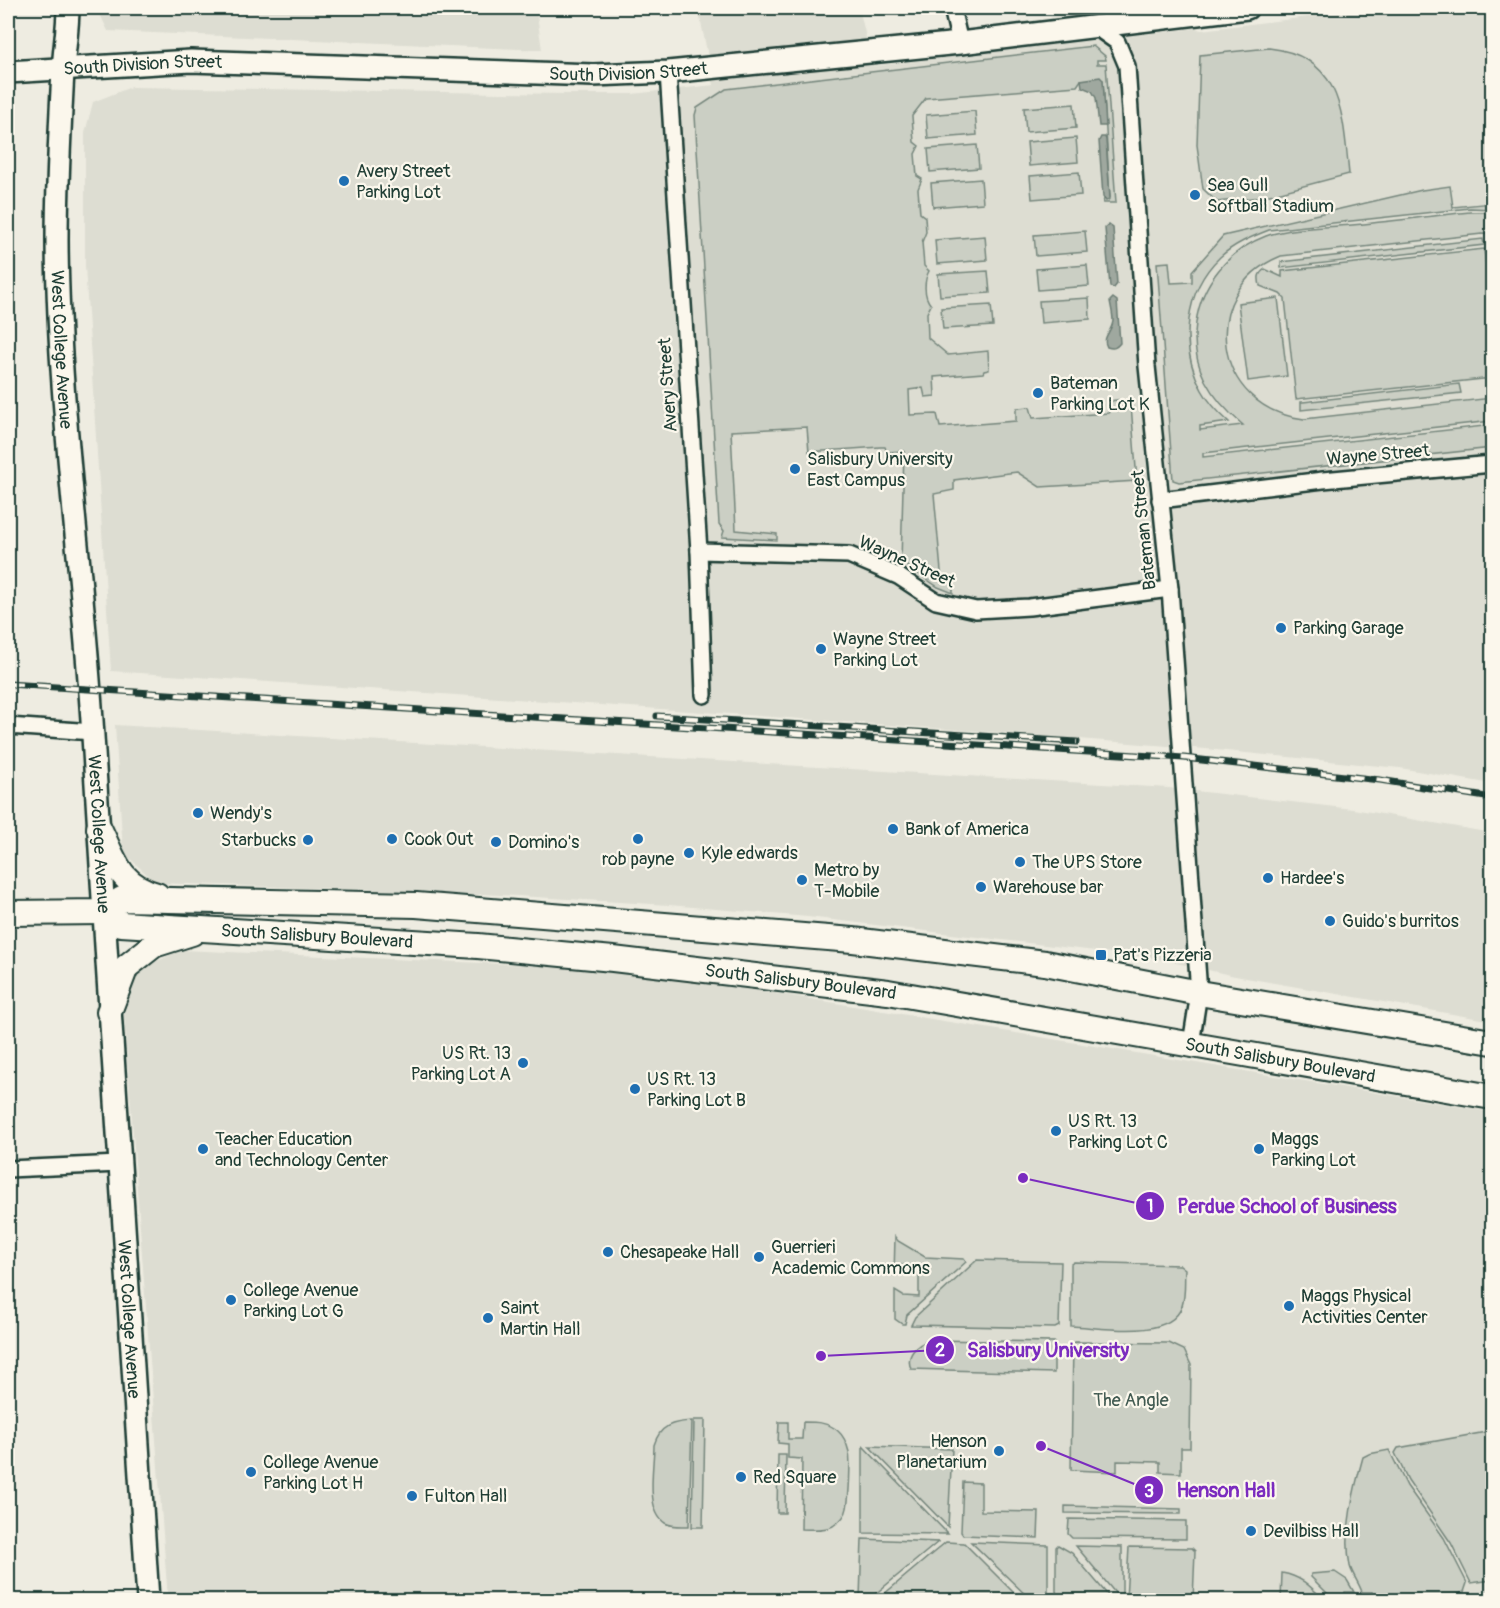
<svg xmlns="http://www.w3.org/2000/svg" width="1500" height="1608" viewBox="0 0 1500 1608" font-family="Pangolin,sans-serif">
<rect width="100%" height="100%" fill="#eeece1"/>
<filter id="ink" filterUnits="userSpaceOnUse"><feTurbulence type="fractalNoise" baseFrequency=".0167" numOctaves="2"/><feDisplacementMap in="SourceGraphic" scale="12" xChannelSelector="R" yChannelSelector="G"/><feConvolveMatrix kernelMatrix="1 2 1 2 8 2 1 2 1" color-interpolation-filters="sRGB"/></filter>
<g filter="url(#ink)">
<!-- built -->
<g fill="#ddddd2">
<polygon points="97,8 536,8 542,50 108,31"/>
<polygon points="698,8 859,8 873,66 1195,28 1201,30 1383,8 1492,8 1492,784 1400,768 1206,749 990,732 111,671 85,266 85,133 93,102 131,87 568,94 632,94 714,85"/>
<polygon points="115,725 1169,788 1353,809 1492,833 1492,1021 1235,976 1154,958 808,917 669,905 484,894 449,898 435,892 156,883 123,852"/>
<polygon points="182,950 597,968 769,992 1492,1112 1492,1600 168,1600 124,1015 137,970"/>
</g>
<!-- green -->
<g fill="#cbcfc4" stroke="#75867c" stroke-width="1.5">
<path d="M 1093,46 L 1105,56 L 1106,60 L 1097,60 L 1097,64 L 1106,64 L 1116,203 L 1103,203 L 1104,199 L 1108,200 L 1110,198 L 1103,80 L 1081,80 L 1077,86 L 926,98 L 912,116 L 914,142 L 919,146 L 915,154 L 917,176 L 922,179 L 918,189 L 920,213 L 925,217 L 926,232 L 922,242 L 924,266 L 929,271 C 924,280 923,296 931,305 L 927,313 L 928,338 L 948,355 L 988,351 L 989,370 L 984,371 L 983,373 L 934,377 L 935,396 L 925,397 L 923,388 L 909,390 L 910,415 L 937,414 L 940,427 L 1016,421 L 1016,410 L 1017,408 L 1030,407 L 1033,418 L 1109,413 L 1109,402 C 1117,398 1124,400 1131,405 L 1137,481 L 1040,487 L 1017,472 L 954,480 L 954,490 L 934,494 L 942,582 L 953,584 L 953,593 L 938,587 L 901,562 L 904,451 L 887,452 L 885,447 L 880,447 L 809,452 L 807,427 L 731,431 L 736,530 L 777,534 L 777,540 L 722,537 L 724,531 L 719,524 L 695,115 L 697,108 L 726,89 Z"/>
<path d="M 1269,48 C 1343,56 1343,116 1349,174 L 1262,197 L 1217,202 L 1203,189 L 1197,145 L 1200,55 Z"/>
<polygon points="1074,104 1076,128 1026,132 1024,108"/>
<polygon points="975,111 977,135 928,139 926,115"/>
<polygon points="1076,138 1078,162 1029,166 1027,142"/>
<polygon points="977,145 979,168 930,172 928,149"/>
<polygon points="1079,172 1081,195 1032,199 1030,176"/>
<polygon points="981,179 983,203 933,207 931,183"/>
<path d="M 1450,186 L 1453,207 L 1492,203 L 1492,209 L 1470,208 L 1269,230 C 1251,237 1234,244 1220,257 C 1184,291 1179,348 1202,390 C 1209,403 1219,413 1229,422 L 1200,426 L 1200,430 L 1243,425 C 1211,398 1190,368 1196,323 C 1201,283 1229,250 1266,236 C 1287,228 1329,227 1352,225 C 1392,221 1431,216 1470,212 L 1492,212 L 1492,235 L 1482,234 L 1281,256 C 1196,290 1212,409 1304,419 L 1492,398 L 1492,421 L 1203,453 L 1203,457 L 1484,426 L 1486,433 L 1492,433 L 1492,448 L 1179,482 L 1173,480 L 1157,263 L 1169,262 L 1171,283 L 1192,282 L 1192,271 L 1223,236 L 1422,190 Z"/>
<polygon points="1085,231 1087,252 1036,256 1034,235"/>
<polygon points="985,236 987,260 937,264 935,240"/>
<polygon points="1483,239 1484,245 1281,268 1281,262"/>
<path d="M 1484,249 L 1492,322 L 1492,378 L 1296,399 L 1285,299 L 1280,294 L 1260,286 C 1258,277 1258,274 1265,269 L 1282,277 L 1282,271 Z"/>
<polygon points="1087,265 1089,286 1038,290 1036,269"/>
<polygon points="988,271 990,293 940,296 938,274"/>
<polygon points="1089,298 1090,319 1041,323 1039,301"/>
<polygon points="1278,298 1287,376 1248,381 1238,303"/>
<polygon points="991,305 993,326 943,329 941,308"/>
<polygon points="1459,384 1461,393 1301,410 1301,402 1303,402"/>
<polygon points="895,1237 898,1241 925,1257 964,1259 966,1262 907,1315 905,1324 902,1324 895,1319 895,1291 903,1296 919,1297 919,1266 899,1265 894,1276"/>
<polygon points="977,1260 1061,1262 1059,1326 1055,1328 911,1325 915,1317"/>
<path d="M 1074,1262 L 1180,1265 L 1185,1269 C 1184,1281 1186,1294 1182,1306 C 1170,1341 1101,1327 1071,1326 L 1071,1264 Z"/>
<path d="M 930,1340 L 1054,1342 L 1054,1373 L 911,1369 C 905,1355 917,1344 930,1340 Z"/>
<polygon points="1075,1342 1169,1343 1184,1350 1191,1365 1190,1448 1181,1448 1181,1473 1160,1472 1160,1462 1117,1461 1117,1472 1071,1470 1073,1344"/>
<polygon points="694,1420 705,1420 703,1527 692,1527"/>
<path d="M 692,1421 L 689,1526 C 681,1526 672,1527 665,1523 C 645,1510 654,1467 654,1445 C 660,1425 673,1422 692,1421 Z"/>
<path d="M 779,1422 L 788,1422 L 788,1439 L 802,1439 L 803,1422 C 816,1422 828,1422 838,1431 C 844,1436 847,1444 849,1452 C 851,1462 849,1497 847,1508 C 846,1515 839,1522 833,1526 C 823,1531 811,1529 801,1529 L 802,1459 L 788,1458 L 788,1444 L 778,1443 Z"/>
<polygon points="1492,1431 1492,1580 1471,1583 1451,1543 1408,1480 1395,1453 1398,1448"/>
<polygon points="863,1446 948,1534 863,1533"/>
<polygon points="869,1446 952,1449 948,1527"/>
<path d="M 1389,1450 L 1407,1486 L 1444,1538 L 1467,1583 L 1464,1592 L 1444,1600 L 1372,1600 L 1372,1592 L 1362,1592 C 1359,1583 1352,1574 1350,1566 C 1343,1532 1354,1489 1363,1457 L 1369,1454 Z"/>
<polygon points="778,1455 786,1455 785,1513 777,1513"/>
<polygon points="963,1482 981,1483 981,1511 1039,1512 1038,1538 963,1535 961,1532"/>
<polygon points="1065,1506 1181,1509 1181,1514 1065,1513"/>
<polygon points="1069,1519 1186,1521 1186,1539 1072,1538 1068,1534"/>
<polygon points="862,1539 938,1542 868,1600 863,1600 860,1598"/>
<polygon points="946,1542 964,1543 1021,1600 877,1600"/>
<polygon points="971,1542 1048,1545 1048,1600 1031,1600"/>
<polygon points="1058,1545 1072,1553 1112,1600 1058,1600 1056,1591 1056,1547"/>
<polygon points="1076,1546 1122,1547 1122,1600 1121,1600"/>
<polygon points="1129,1547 1192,1548 1195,1551 1193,1600 1126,1600"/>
<polygon points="1335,1572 1347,1580 1354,1592 1345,1592 1344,1600 1332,1598 1311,1577 1311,1574"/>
<path d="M 1282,1573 C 1301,1576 1311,1587 1324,1600 L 1281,1600 Z"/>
</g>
<!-- water -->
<g fill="#9fa89f" stroke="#6c7d74" stroke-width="1.5">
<polygon points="1100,77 1103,80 1106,126 1099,126 1096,98 1092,91 1082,87 1081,80"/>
<polygon points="1101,137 1105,137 1106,140 1110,198 1106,201 1103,197 1099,141"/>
<polygon points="1109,225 1113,228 1117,284 1114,288 1110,287 1105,228"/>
<path d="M 1113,298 L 1117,301 L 1120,343 C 1116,348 1114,349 1107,347 C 1101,337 1112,332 1113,321 C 1113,314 1111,307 1110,301 Z"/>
</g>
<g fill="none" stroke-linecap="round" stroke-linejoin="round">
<defs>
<g id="street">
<polyline points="952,8 960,43"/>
<polyline points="1093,25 1117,42 1127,66 1147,366 1170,589 1199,993 1191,1044"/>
<polyline points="668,72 699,551 704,695"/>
<polyline points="1160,500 1323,480 1492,464"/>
<polyline points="699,551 849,555 898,576 936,601 976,610 1029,607 1170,589"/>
<polyline points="8,726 93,732"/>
<polyline points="8,1169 119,1164"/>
</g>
<g id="secondary">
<path id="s1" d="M 68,8 C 68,29 64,50 63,71 C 60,127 57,184 57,240 C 58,406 83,570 93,736 C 111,1024 128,1312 148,1600"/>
<path id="s2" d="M 8,72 L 191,61 L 593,75 L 668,72 L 960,43 L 1247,8"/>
</g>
<g id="primary">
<path d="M 99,828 C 115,861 119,885 157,895"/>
<path id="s3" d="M 103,912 L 121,924 L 478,946 L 613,959 L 888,992 L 1492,1097"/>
<polyline points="8,913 103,912 122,899 416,905 853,940 1045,963 1199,993 1492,1042"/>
<polyline points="109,1012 126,967 154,945 192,933"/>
</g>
</defs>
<!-- street casing -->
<use href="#street" stroke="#1f3d34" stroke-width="20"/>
<!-- secondary casing -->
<use href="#secondary" stroke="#1f3d34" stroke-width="26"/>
<!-- primary casing -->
<use href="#primary" stroke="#1f3d34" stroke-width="28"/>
<!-- street -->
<use href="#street" stroke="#fbf7ec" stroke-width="15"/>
<!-- secondary -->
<use href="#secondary" stroke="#fbf7ec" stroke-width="21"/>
<!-- primary -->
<use href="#primary" stroke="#fbf7ec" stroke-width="24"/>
<defs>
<g id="rail">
<polyline points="8,684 1184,758 1380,780 1492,798"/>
<polyline points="657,716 1077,742"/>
</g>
</defs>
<!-- rail casing -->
<use href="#rail" stroke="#1f3d34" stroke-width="7"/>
<!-- rail -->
<use href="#rail" stroke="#fbf7ec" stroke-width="4.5" stroke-dasharray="14" stroke-linecap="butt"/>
</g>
</g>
<!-- markers -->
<g fill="#1f6fb2" stroke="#fbf7ec" stroke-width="2">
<circle cx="344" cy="181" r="6"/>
<circle cx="1195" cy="195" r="6"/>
<circle cx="1038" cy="393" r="6"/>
<circle cx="795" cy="469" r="6"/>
<circle cx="1281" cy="628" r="6"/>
<circle cx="821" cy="649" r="6"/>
<circle cx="198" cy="813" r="6"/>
<circle cx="893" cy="829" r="6"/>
<circle cx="392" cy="839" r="6"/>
<circle cx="638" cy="839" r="6"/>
<circle cx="308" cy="840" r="6"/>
<circle cx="496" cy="842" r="6"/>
<circle cx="689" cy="853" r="6"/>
<circle cx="1020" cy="862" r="6"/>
<circle cx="1268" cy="878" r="6"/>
<circle cx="802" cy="880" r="6"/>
<circle cx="981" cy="887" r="6"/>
<circle cx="1330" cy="921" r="6"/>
<rect x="1095" y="949" width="12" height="12" rx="3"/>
<circle cx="523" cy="1063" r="6"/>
<circle cx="635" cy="1089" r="6"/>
<circle cx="1056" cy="1131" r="6"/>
<circle cx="203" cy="1149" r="6"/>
<circle cx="1259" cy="1149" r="6"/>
<circle cx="608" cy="1252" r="6"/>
<circle cx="759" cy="1257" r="6"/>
<circle cx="231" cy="1300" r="6"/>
<circle cx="1289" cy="1306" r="6"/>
<circle cx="488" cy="1318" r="6"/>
<circle cx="999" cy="1451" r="6"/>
<circle cx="251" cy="1472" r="6"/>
<circle cx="741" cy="1477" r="6"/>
<circle cx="412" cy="1496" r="6"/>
<circle cx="1251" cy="1531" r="6"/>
</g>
<g text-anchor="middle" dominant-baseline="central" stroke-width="4.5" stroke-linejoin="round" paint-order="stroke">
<!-- street labels -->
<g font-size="18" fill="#1f3d34" stroke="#fbf7ec">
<text stroke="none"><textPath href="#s2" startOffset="135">South Division Street</textPath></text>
<text stroke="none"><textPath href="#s2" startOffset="621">South Division Street</textPath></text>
<text stroke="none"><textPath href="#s1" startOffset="342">West College Avenue</textPath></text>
<text transform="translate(668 385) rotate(-94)">Avery Street</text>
<text transform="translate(1378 455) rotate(-5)">Wayne Street</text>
<text transform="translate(1144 530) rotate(-96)">Bateman Street</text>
<text transform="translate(907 562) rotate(24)">Wayne Street</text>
<text stroke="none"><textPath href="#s1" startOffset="828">West College Avenue</textPath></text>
<text stroke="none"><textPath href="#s3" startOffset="218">South Salisbury Boulevard</textPath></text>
<text stroke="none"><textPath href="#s3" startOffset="704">South Salisbury Boulevard</textPath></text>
<text stroke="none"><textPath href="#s3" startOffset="1190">South Salisbury Boulevard</textPath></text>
<text stroke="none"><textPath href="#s1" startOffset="1314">West College Avenue</textPath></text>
</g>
<!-- poi labels -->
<g font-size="18" fill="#1f3d34" stroke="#fbf7ec" text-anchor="start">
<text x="356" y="171">Avery Street<tspan x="356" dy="21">Parking Lot</tspan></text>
<text x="1207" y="185">Sea Gull<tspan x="1207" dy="21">Softball Stadium</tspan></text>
<text x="1050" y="383">Bateman<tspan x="1050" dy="21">Parking Lot K</tspan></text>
<text x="807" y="459">Salisbury University<tspan x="807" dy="21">East Campus</tspan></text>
<text x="1293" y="628">Parking Garage</text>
<text x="833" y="639">Wayne Street<tspan x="833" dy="21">Parking Lot</tspan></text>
<text x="210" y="813">Wendy's</text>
<text x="905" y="829">Bank of America</text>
<text x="404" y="839">Cook Out</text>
<text x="296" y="840" text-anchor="end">Starbucks</text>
<text x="508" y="842">Domino's</text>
<text x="701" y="853">Kyle edwards</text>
<text x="638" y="859" text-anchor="middle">rob payne</text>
<text x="1032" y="862">The UPS Store</text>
<text x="814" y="870">Metro by<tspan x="814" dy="21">T-Mobile</tspan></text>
<text x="1280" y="878">Hardee's</text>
<text x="993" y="887">Warehouse bar</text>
<text x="1342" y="921">Guido's burritos</text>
<text x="1113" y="955">Pat's Pizzeria</text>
<text x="511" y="1053" text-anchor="end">US Rt. 13<tspan x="511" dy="21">Parking Lot A</tspan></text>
<text x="647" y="1079">US Rt. 13<tspan x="647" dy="21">Parking Lot B</tspan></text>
<text x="1068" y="1121">US Rt. 13<tspan x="1068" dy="21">Parking Lot C</tspan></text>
<text x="215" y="1139">Teacher Education<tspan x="215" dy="21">and Technology Center</tspan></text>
<text x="1271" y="1139">Maggs<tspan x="1271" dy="21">Parking Lot</tspan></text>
<text x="771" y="1247">Guerrieri<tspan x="771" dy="21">Academic Commons</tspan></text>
<text x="620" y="1252">Chesapeake Hall</text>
<text x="243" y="1290">College Avenue<tspan x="243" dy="21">Parking Lot G</tspan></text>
<text x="1301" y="1296">Maggs Physical<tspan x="1301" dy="21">Activities Center</tspan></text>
<text x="500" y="1308">Saint<tspan x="500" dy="21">Martin Hall</tspan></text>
<text x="987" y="1441" text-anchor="end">Henson<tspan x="987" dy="21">Planetarium</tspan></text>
<text x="263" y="1462">College Avenue<tspan x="263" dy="21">Parking Lot H</tspan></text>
<text x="753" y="1477">Red Square</text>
<text x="424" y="1496">Fulton Hall</text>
<text x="1263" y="1531">Devilbiss Hall</text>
</g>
<!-- park labels -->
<g font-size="18" fill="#415a51" stroke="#fbf7ec">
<text x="1131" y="1400">The Angle</text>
</g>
</g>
<!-- callouts -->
<path fill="none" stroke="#7b2cbf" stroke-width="2" d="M1023 1178L1150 1206M821 1356L940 1350M1041 1446L1149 1490"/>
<g fill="#7b2cbf" stroke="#fbf7ec" stroke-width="2">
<circle cx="1023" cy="1178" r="6"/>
<circle cx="821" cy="1356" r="6"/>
<circle cx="1041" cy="1446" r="6"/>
<circle cx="1150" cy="1206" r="15"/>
<circle cx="940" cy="1350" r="15"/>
<circle cx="1149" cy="1490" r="15"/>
</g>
<g font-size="18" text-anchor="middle" font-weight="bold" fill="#fff">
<text x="1150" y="1212">1</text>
<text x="940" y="1356">2</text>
<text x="1149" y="1497">3</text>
</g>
<g font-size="20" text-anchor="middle" font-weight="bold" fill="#7b2cbf" stroke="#fbf7ec" stroke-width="4.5" stroke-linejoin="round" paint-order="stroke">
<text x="1287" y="1213">Perdue School of Business</text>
<text x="1048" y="1357">Salisbury University</text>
<text x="1226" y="1497">Henson Hall</text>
</g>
<!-- margin -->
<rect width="1500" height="1608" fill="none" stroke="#fbf7ec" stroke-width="30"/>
<rect x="15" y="15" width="1470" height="1578" fill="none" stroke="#1f3d34" stroke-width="2" filter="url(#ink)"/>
</svg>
